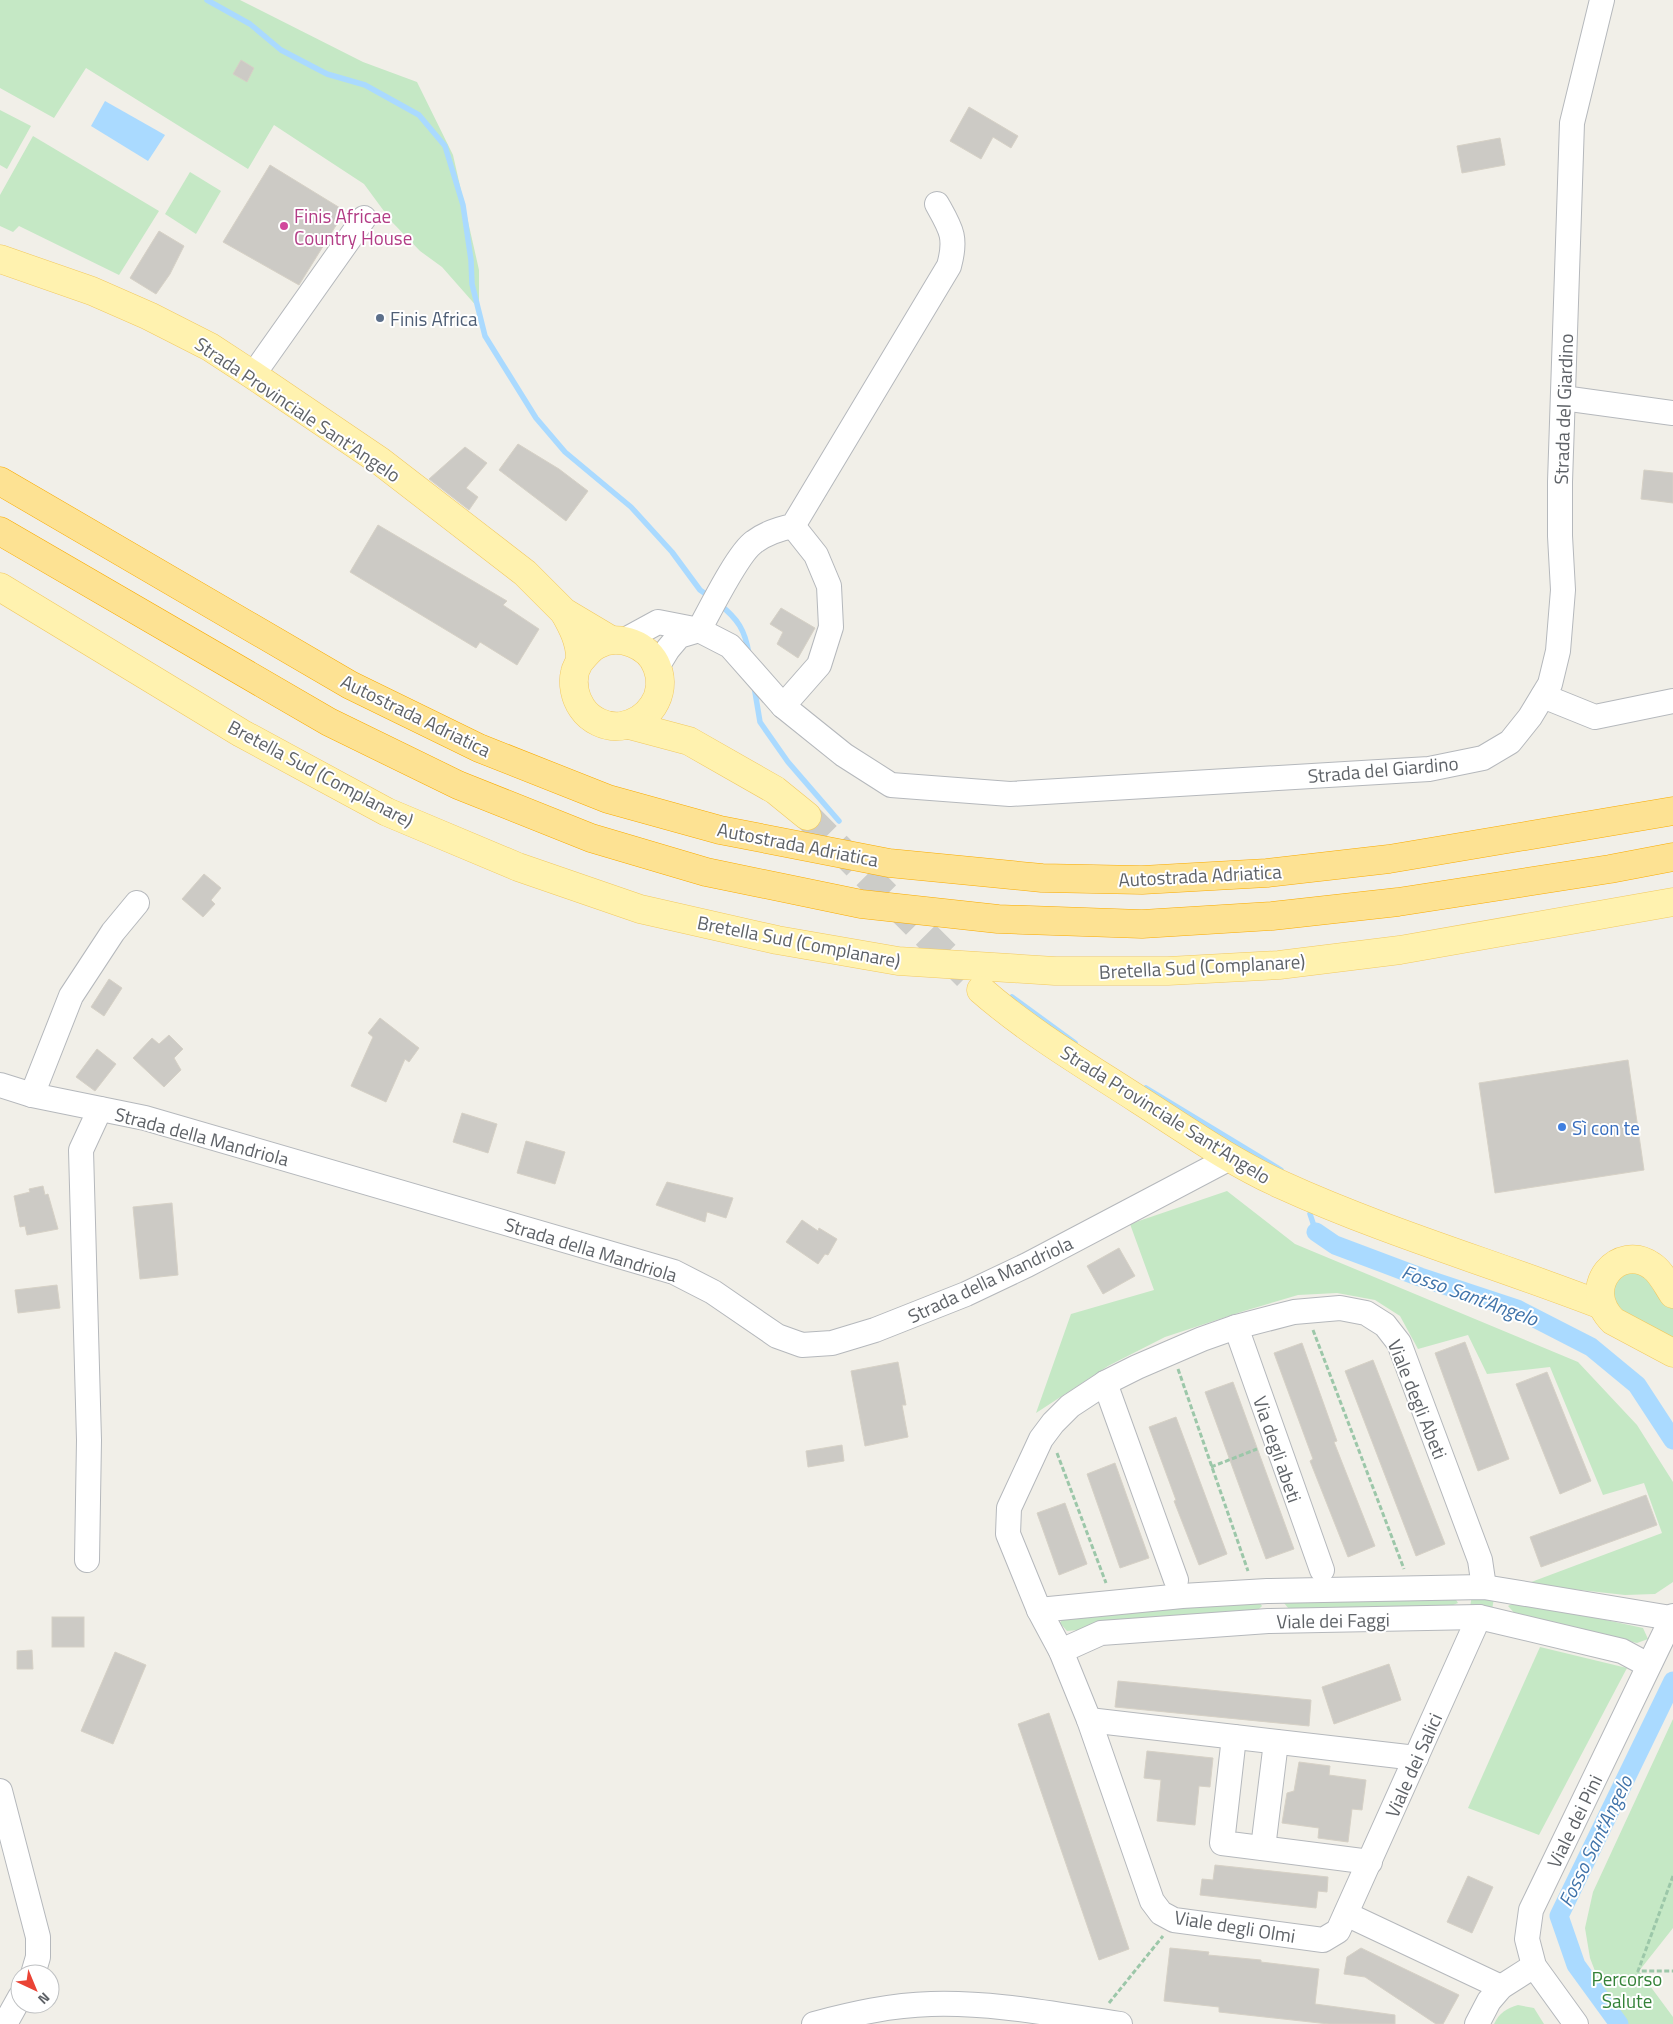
<svg xmlns="http://www.w3.org/2000/svg" width="1673" height="2024" viewBox="0 0 1673 2024" font-family="'Titillium Web',sans-serif">
<rect width="100%" height="100%" fill="#f1efe8"/>
<!-- green -->
<g fill="#c5e8c5">
<polygon points="0,0 240,0 363,62 417,82 453,155 479,270 479,309 442,267 420,251 392,222 364,184 274,125 248,169 86,68 54,118 0,88"/>
<polygon points="0,110 31,126 7,169 0,165"/>
<polygon points="33,136 159,211 119,275 19,226 13,232 0,226 0,195"/>
<polygon points="190,172 221,191 196,234 165,214"/>
<polygon points="1227,1191 1295,1244 1578,1362 1637,1425 1673,1482 1673,1582 1655,1594 1625,1595 1526,1584 1662,1533 1644,1483 1603,1495 1550,1367 1487,1374 1468,1335 1418,1349 1400,1316 1375,1300 1337,1293 1298,1295 1244,1311 1165,1337 1108,1366 1036,1413 1071,1314 1154,1290 1130,1224"/>
<polygon points="1638,1268 1673,1308 1673,1347 1610,1307 1611,1277"/>
<polygon points="1453,1595 1458,1603 1448,1607 1289,1609 1284,1603 1291,1596"/>
<polygon points="1472,1595 1494,1598 1492,1610 1470,1607"/>
<polygon points="1257,1599 1262,1606 1255,1613 1067,1631 1060,1623 1064,1615"/>
<polygon points="1518,1601 1643,1628 1648,1639 1637,1643 1517,1616 1508,1606"/>
<polygon points="1540,1647 1627,1668 1539,1835 1468,1808"/>
<polygon points="1673,1719 1673,1928 1639,1971 1673,2017 1673,2024 1628,2024 1603,1992 1590,1958 1585,1928 1593,1892"/>
<path d="M 1518,2005 L 1534,2008 L 1544,2024 L 1494,2024 C 1499,2013 1507,2008 1518,2005 Z"/>
</g>
<!-- water -->
<polygon fill="#aadaff" points="105,101 165,135 148,161 91,126"/>
<g fill="none" stroke-linecap="round" stroke-linejoin="round">
<!-- stream -->
<g stroke="#aadaff" stroke-width="5.5">
<polyline points="207,0 250,24 281,50 327,74 365,85 419,115 445,146 463,205 471,260 472,284 485,336 536,418 565,452 631,507 672,552 700,590 710,597"/>
<path d="M 719,604 C 738,619 745,630 749,654"/>
<polyline points="754,686 760,722 788,762 839,821"/>
<polyline points="1012,997 1075,1043"/>
<polyline points="1146,1088 1281,1170"/>
<polyline points="1310,1214 1316,1232"/>
</g>
<!-- canal -->
<g stroke="#aadaff" stroke-width="19">
<polyline points="1316,1232 1335,1245 1420,1277 1517,1309 1591,1347 1637,1385 1673,1440"/>
<polyline points="1619,2024 1576,1965 1559,1916 1673,1681"/>
</g>
</g>
<!-- building -->
<g fill="#cccac5" stroke="#d6d1c6">
<polygon points="241,60 254,68 247,82 233,74"/>
<polygon points="969,107 1018,136 1011,148 993,137 981,159 950,141"/>
<polygon points="1500,138 1505,165 1462,173 1457,146"/>
<polygon points="270,165 345,211 299,285 223,242"/>
<polygon points="159,231 184,246 170,274 156,294 130,278"/>
<polygon points="518,444 559,469 588,491 566,521 499,470"/>
<polygon points="465,447 487,463 466,488 478,497 469,510 429,479"/>
<polygon points="1644,470 1673,473 1673,503 1641,499"/>
<polygon points="378,525 507,601 503,605 539,629 517,665 480,642 476,648 350,572"/>
<polygon points="781,608 815,628 798,658 777,644 783,632 770,624"/>
<polygon points="204,874 221,888 211,900 215,904 203,917 182,899"/>
<polygon points="109,979 122,988 104,1016 91,1007"/>
<polygon points="380,1018 419,1048 409,1062 405,1059 386,1102 351,1086 373,1037 368,1033"/>
<polygon points="169,1035 183,1049 174,1058 181,1070 164,1087 133,1058 152,1038 159,1044"/>
<polygon points="97,1049 116,1064 95,1091 76,1077"/>
<polygon points="1628,1060 1644,1170 1495,1193 1479,1083"/>
<polygon points="462,1113 497,1124 488,1153 453,1142"/>
<polygon points="526,1141 565,1152 555,1184 517,1173"/>
<polygon points="667,1182 733,1198 726,1218 707,1212 705,1222 656,1205"/>
<polygon points="43,1186 45,1195 48,1194 58,1229 27,1235 25,1226 20,1227 14,1196 30,1192 29,1189"/>
<polygon points="172,1203 178,1275 140,1279 133,1207"/>
<polygon points="802,1220 818,1231 819,1228 837,1239 828,1255 825,1254 818,1264 786,1242"/>
<polygon points="1119,1248 1135,1276 1103,1294 1087,1266"/>
<polygon points="57,1285 60,1308 18,1313 15,1290"/>
<polygon points="1465,1342 1509,1459 1478,1471 1435,1353"/>
<polygon points="1302,1343 1337,1441 1334,1442 1375,1546 1348,1557 1310,1461 1313,1459 1274,1353"/>
<polygon points="1373,1360 1445,1544 1416,1556 1345,1371"/>
<polygon points="898,1362 906,1405 902,1405 908,1437 865,1446 851,1371"/>
<polygon points="1547,1372 1591,1481 1560,1494 1516,1384"/>
<polygon points="1233,1382 1294,1549 1266,1559 1205,1392"/>
<polygon points="1176,1417 1227,1554 1199,1565 1174,1501 1176,1500 1149,1427"/>
<polygon points="842,1445 844,1461 808,1467 806,1451"/>
<polygon points="1115,1463 1149,1558 1120,1568 1087,1474"/>
<polygon points="1646,1495 1657,1525 1541,1567 1530,1537"/>
<polygon points="1065,1503 1087,1564 1059,1575 1037,1513"/>
<rect x="52" y="1617" width="32" height="30"/>
<polygon points="32,1650 33,1669 17,1669 17,1651"/>
<polygon points="115,1652 146,1665 113,1744 81,1731"/>
<polygon points="1389,1664 1401,1700 1334,1724 1322,1687"/>
<polygon points="1118,1681 1311,1700 1309,1726 1115,1707"/>
<polygon points="1049,1713 1129,1949 1099,1960 1018,1724"/>
<polygon points="1147,1751 1213,1758 1210,1787 1199,1786 1195,1825 1157,1821 1161,1780 1144,1778"/>
<polygon points="1299,1762 1330,1766 1329,1775 1366,1780 1362,1810 1352,1809 1348,1842 1318,1838 1319,1828 1282,1823 1287,1793 1294,1791"/>
<polygon points="1215,1865 1328,1877 1327,1892 1318,1891 1316,1908 1200,1895 1202,1879 1213,1880"/>
<polygon points="1468,1876 1493,1887 1472,1933 1447,1922"/>
<polygon points="1170,1948 1209,1952 1208,1955 1261,1960 1261,1962 1319,1969 1315,2004 1395,2015 1395,2024 1329,2024 1219,2012 1219,2007 1164,2001"/>
<polygon points="1361,1948 1459,1995 1443,2024 1436,2024 1365,1977 1344,1974 1347,1957"/>
</g>
<g fill="none" stroke-linecap="round" stroke-linejoin="round">
<!-- major-tunnel -->
<polyline stroke="#ccccc8" stroke-width="28" stroke-dasharray="28 14" stroke-linecap="butt" points="807,816 967,976"/>
<defs>
<g id="minor">
<polyline points="253,375 364,218"/>
<polyline points="1563,398 1673,413"/>
<path d="M 699,630 C 710,610 738,553 754,542 C 766,533 778,529 793,526 L 949,266 C 957,237 951,229 937,204"/>
<polyline points="625,640 658,622 699,630 730,646 783,706 844,755 891,785 1010,794 1429,769 1483,758 1510,742 1530,717 1550,684 1558,651 1563,590 1560,536 1560,482 1572,123 1602,0"/>
<polyline points="657,667 668,649 679,636 699,630"/>
<polyline points="1543,696 1595,717 1673,701"/>
<polyline points="783,706 819,665 831,627 829,586 816,555 793,526"/>
<polyline points="0,1085 32,1095 145,1118 674,1272 713,1292 777,1336 802,1345 832,1343 875,1330 966,1294 1027,1265 1230,1158"/>
<polyline points="32,1095 71,996 113,932 137,903"/>
<polyline points="1236,1327 1322,1570"/>
<polyline points="1105,1383 1176,1580"/>
<polyline points="87,1560 89,1440 81,1150 100,1109"/>
<polyline points="1039,1610 1182,1596 1267,1591 1484,1587 1671,1618"/>
<polyline points="1479,1617 1338,1931 1323,1940 1174,1920 1161,1913 1152,1901 1089,1720 1061,1651 1039,1610 1008,1534 1009,1508 1041,1439 1053,1423 1070,1406 1105,1383 1137,1367 1202,1339 1236,1327 1294,1312 1340,1308 1366,1313 1385,1325 1399,1343 1480,1560 1484,1587"/>
<polyline points="1061,1651 1101,1633 1268,1621 1479,1617 1622,1651 1648,1665"/>
<polyline points="1089,1720 1416,1758"/>
<polyline points="1234,1737 1222,1843 1370,1862"/>
<polyline points="0,1791 38,1937 38,1957 33,1974"/>
<polyline points="1263,1848 1276,1742"/>
<polyline points="1346,1914 1501,1987"/>
<polyline points="5,2024 20,1997"/>
<path d="M 814,2024 C 852,2014 891,2005 931,2004 C 994,2002 1057,2015 1120,2024"/>
<polyline points="1477,2024 1489,2001 1501,1987 1534,1966"/>
<polyline points="1576,2024 1534,1966 1527,1939 1531,1910 1673,1616"/>
</g>
<g id="major">
<polyline points="0,259 92,291 149,316 210,347 253,375 380,461 525,573 564,612 611,640"/>
<polyline points="0,587 241,733 387,812 518,867 640,909 777,940 898,961 1055,971 1168,971 1279,965 1400,950 1673,902"/>
<path d="M 564,612 C 572,626 580,641 580,658 C 580,663 576,667 575,672 C 572,684 575,698 582,708 C 590,720 606,728 621,726 C 648,722 668,695 657,667 C 649,645 619,633 597,645 C 591,648 586,654 581,660"/>
<polyline points="629,725 689,741 775,790 807,816"/>
<path d="M 981,990 C 1029,1032 1085,1065 1139,1100 C 1186,1130 1231,1162 1282,1185 C 1385,1232 1495,1264 1601,1305"/>
<path d="M 1673,1294 C 1667,1285 1661,1272 1652,1266 C 1619,1242 1579,1287 1613,1321 L 1673,1353"/>
</g>
<g id="highway">
<polyline points="0,481 350,685 479,748 608,799 720,830 889,863 1042,878 1142,880 1267,873 1389,859 1673,811"/>
<polyline points="0,531 329,722 458,785 591,838 706,872 861,904 998,919 1142,924 1272,916 1398,902 1610,869 1673,857"/>
</g>
</defs>
<!-- minor casing -->
<use href="#minor" stroke="#b5b8bc" stroke-width="26"/>
<!-- major casing -->
<use href="#major" stroke="#f2c960" stroke-width="29"/>
<!-- highway casing -->
<use href="#highway" stroke="#f9ab00" stroke-width="29"/>
<!-- path -->
<g stroke="#9cc7a9" stroke-width="3" stroke-dasharray="5 2.5" stroke-linecap="butt">
<polyline points="1313,1330 1404,1569"/>
<polyline points="1178,1369 1248,1571"/>
<polyline points="1057,1453 1106,1583"/>
<polyline points="1211,1467 1257,1449"/>
<polyline points="1673,1876 1638,1971 1673,1971"/>
<polyline points="1109,2003 1163,1936"/>
</g>
<!-- minor -->
<use href="#minor" stroke="#fff" stroke-width="24"/>
<!-- major -->
<use href="#major" stroke="#fff2af" stroke-width="28"/>
<!-- highway -->
<use href="#highway" stroke="#fde293" stroke-width="28"/>
</g>
<!-- markers -->
<circle fill="#d1479c" stroke="#fff" stroke-width="2" cx="284" cy="226" r="5"/>
<circle fill="#5c6f8a" stroke="#fff" stroke-width="2" cx="380" cy="318" r="5"/>
<circle fill="#3f7fe0" stroke="#fff" stroke-width="2" cx="1562" cy="1127" r="5"/>
<g text-anchor="middle" dominant-baseline="central" stroke-width="4" stroke-linejoin="round" paint-order="stroke">
<!-- hotel labels -->
<g font-size="19" fill="#b23c85" stroke="#fff" text-anchor="start">
<text x="294" y="215">Finis Africae<tspan x="294" dy="22">Country House</tspan></text>
</g>
<!-- service labels -->
<g font-size="19" fill="#4e5e75" stroke="#fff" text-anchor="start">
<text x="390" y="318">Finis Africa</text>
</g>
<!-- street labels -->
<g font-size="19" fill="#5f6368" stroke="#fff">
<text transform="translate(298 409) rotate(34)">Strada Provinciale Sant'Angelo</text>
<text transform="translate(1563 409) rotate(-88)">Strada del Giardino</text>
<text transform="translate(416 715) rotate(26)">Autostrada Adriatica</text>
<text transform="translate(1383 769) rotate(-5)">Strada del Giardino</text>
<text transform="translate(321 773) rotate(28)">Bretella Sud (Complanare)</text>
<text transform="translate(798 844) rotate(11)">Autostrada Adriatica</text>
<text transform="translate(1200 875) rotate(-3)">Autostrada Adriatica</text>
<text transform="translate(799 941) rotate(11)">Bretella Sud (Complanare)</text>
<text transform="translate(1202 966) rotate(-3)">Bretella Sud (Complanare)</text>
<text transform="translate(1166 1114) rotate(32)">Strada Provinciale Sant'Angelo</text>
<text transform="translate(202 1136) rotate(15)">Strada della Mandriola</text>
<text transform="translate(591 1249) rotate(17)">Strada della Mandriola</text>
<text transform="translate(990 1279) rotate(-25)">Strada della Mandriola</text>
<text transform="translate(1418 1399) rotate(68)">Viale degli Abeti</text>
<text transform="translate(1278 1449) rotate(71)">Via degli abeti</text>
<text transform="translate(1333 1620) rotate(-1)">Viale dei Faggi</text>
<text transform="translate(1413 1765) rotate(-66)">Viale dei Salici</text>
<text transform="translate(1574 1821) rotate(-64)">Viale dei Pini</text>
<text transform="translate(1235 1926) rotate(9)">Viale degli Olmi</text>
</g>
<!-- shop labels -->
<g font-size="19" fill="#366cbe" stroke="#fff" text-anchor="start">
<text x="1572" y="1127">Sì con te</text>
</g>
<!-- park labels -->
<g font-size="19" fill="#348238" stroke="#fff">
<text x="1627" y="1978">Percorso<tspan x="1627" dy="22">Salute</tspan></text>
</g>
<!-- water labels -->
<g font-size="20" font-style="italic" fill="#4174aa" stroke="#fff">
<text transform="translate(1470 1295) rotate(20)">Fosso Sant'Angelo</text>
<text transform="translate(1595 1841) rotate(-64)">Fosso Sant'Angelo</text>
</g>
</g>
<!-- north arrow -->
<g transform="translate(35 1989) rotate(136)"><circle r="24" fill="#ffffff" stroke="#bfc1c3"/>
<path d="M0-4L9 19L0 12L-9 19Z" fill="#ea4335"/>
<text y="-8" font-size="14" font-weight="bold" text-anchor="middle" fill="#5f6368">N</text>
</g>
</svg>
